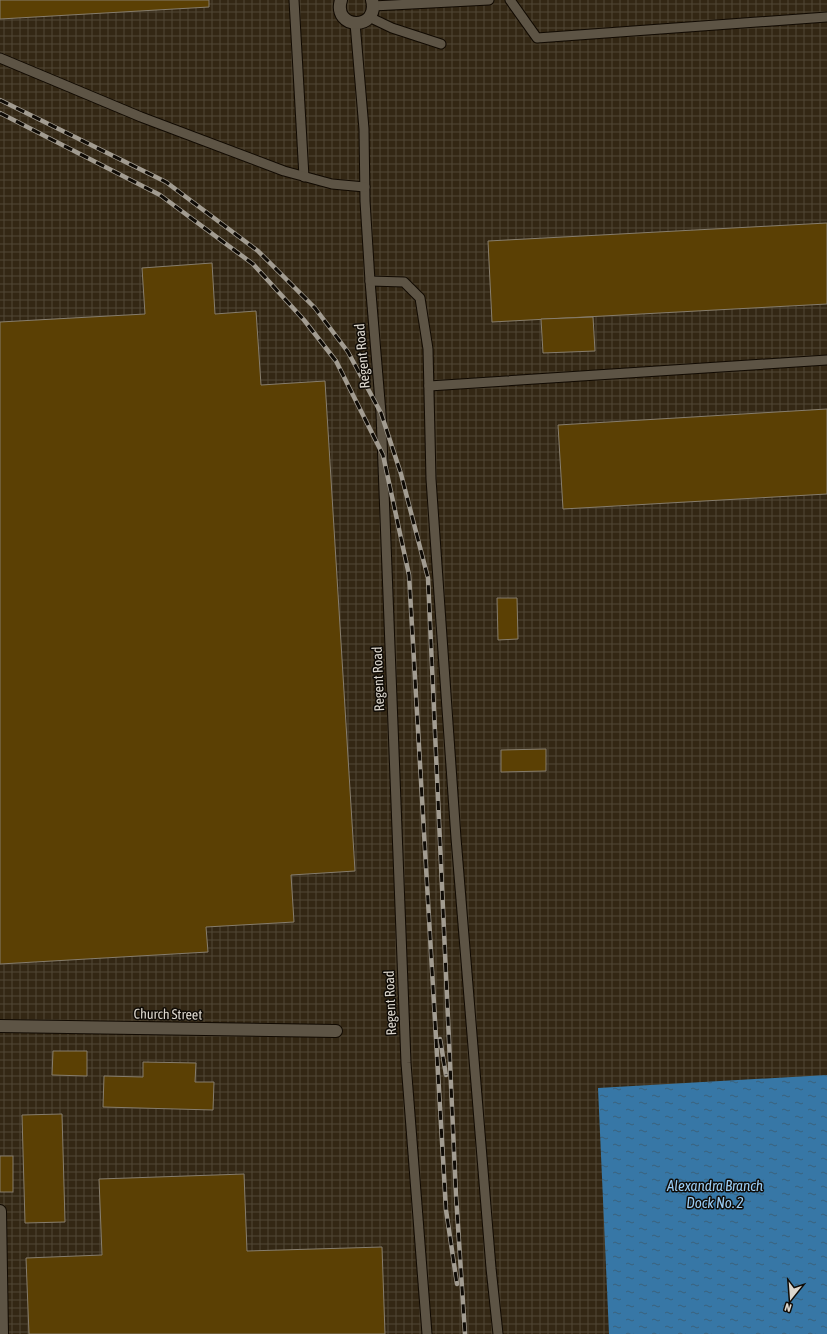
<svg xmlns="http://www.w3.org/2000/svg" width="827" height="1334" viewBox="0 0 827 1334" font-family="'Asap Condensed',sans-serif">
<defs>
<pattern id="industrial-grid" width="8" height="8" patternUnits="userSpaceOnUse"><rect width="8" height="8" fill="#332714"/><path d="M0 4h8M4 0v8" fill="none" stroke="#504635"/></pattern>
<pattern id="water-ripples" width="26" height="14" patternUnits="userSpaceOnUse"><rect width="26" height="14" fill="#3777a6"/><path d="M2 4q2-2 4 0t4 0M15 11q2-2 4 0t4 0" fill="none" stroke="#3b617c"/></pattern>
</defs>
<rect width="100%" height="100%" fill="#292114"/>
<!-- industrial -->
<rect fill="url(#industrial-grid)" x="0" y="0" width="827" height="1334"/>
<!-- water -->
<polygon fill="url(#water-ripples)" points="827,1075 827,1334 609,1334 598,1088"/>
<!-- building -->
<g fill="#5b4004" stroke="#867d6d">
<polygon points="0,0 209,0 209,7 0,19"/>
<polygon points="827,223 827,304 492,322 488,241"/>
<polygon points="212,263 215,314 256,311 261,385 325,381 355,871 291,875 294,922 206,927 208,952 0,964 0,322 145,314 142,268"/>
<polygon points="593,317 595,351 543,353 541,319"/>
<polygon points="827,409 827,494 563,509 558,425"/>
<polygon points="497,598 517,598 518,639 498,640"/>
<polygon points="546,749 546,771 501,772 501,750"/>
<polygon points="53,1051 87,1051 87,1076 52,1075"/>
<polygon points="143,1062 196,1063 195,1082 214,1082 213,1110 103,1107 104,1076 143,1077"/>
<polygon points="62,1114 65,1222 25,1223 22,1115"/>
<rect x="0" y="1156" width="13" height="36"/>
<polygon points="244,1174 247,1251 382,1247 385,1334 29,1334 26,1258 102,1255 99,1179"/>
</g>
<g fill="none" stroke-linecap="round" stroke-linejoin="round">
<defs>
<g id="lane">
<polyline points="294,0 304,177"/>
<polyline points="510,0 537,38 827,17"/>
<polyline points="373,6 489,0"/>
<polyline points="369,17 392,28 441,44"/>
<polyline points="355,23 364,129 365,201 370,281 381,413 406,1063 427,1334"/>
<polyline points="0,58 141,117 284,171 332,184 365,187"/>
<polyline points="370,281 404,282 420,298 428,349 431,479 456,838 491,1268 498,1334"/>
<polyline points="429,386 827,360"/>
</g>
<g id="street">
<path d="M 341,0 C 332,30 380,31 372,0"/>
<polyline points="0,1026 336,1031"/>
<polyline points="0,1211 2,1334"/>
</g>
</defs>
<!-- lane casing -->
<use href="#lane" stroke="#110a02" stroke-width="11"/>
<!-- street casing -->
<use href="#street" stroke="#110a02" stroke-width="14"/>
<!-- lane -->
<use href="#lane" stroke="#5d5445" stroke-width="9"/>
<!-- street -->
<use href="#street" stroke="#5d5445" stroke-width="12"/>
<defs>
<g id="rail">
<polyline points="0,100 166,182 258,251 315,308 348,352 381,413 401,474 428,578 456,1195 465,1334"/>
<polyline points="0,113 160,195 253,264 304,320 336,361 383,455 409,575 446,1210 457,1284"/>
<polyline points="440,1039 446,1075"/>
</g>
</defs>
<!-- rail casing -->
<use href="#rail" stroke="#a29c91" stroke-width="4.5"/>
<!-- rail -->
<use href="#rail" stroke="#0f0b06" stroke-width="3" stroke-dasharray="9" stroke-linecap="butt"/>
</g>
<g text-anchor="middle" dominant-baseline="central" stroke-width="3" stroke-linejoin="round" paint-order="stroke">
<!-- street labels -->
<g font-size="14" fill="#dcd7ce" stroke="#0f0b06">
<text transform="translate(362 356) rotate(-95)">Regent Road</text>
<text transform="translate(378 679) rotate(-92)">Regent Road</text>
<text transform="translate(390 1003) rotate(-92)">Regent Road</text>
<text transform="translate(168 1014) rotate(1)">Church Street</text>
</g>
<!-- water labels -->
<g font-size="15" font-style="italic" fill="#9accf4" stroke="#0f0b06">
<text x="715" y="1185">Alexandra Branch<tspan x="715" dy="17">Dock No. 2</tspan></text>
</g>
</g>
<!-- north arrow -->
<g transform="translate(791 1298) rotate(197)" stroke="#0f0b06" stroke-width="3" paint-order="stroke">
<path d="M0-3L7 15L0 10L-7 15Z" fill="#dcd7ce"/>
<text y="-6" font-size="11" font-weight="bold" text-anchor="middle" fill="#dcd7ce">N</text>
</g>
</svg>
